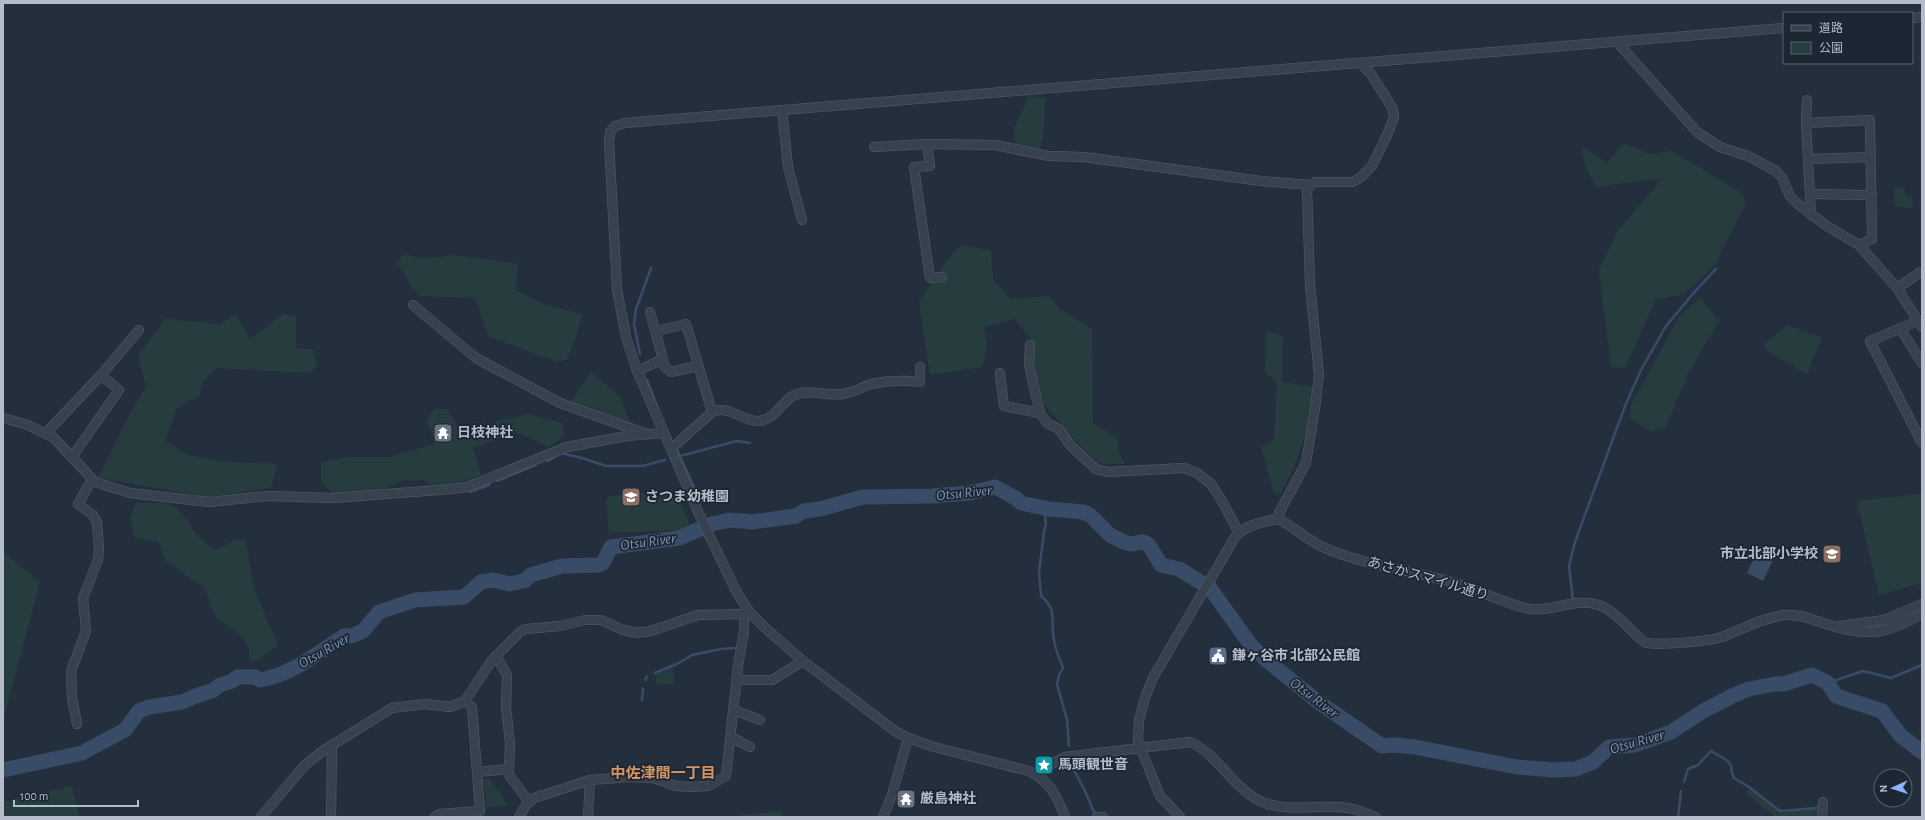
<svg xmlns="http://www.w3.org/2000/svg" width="1925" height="820" viewBox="0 0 1925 820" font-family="'Alegreya Sans','Noto Sans JP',sans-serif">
<rect width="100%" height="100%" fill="#242f3e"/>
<!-- green -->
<g fill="#263c3f">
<path d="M 1029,96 L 1046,98 C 1043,114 1046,135 1039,150 L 1015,144 L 1014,128 Z"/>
<polygon points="1623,143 1650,154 1672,151 1743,194 1746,203 1715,264 1683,295 1656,299 1625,368 1611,367 1599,270 1617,232 1663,178 1596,187 1584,163 1581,146 1607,163"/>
<polygon points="1904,188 1906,196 1912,198 1913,209 1895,206 1894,189"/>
<polygon points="961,245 991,250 993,280 1010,299 1049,296 1060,309 1092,329 1093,423 1118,439 1118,452 1126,464 1101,464 1082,448 1044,404 1033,366 1034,343 1015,319 984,327 987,346 983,367 930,375 919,302 946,261"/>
<polygon points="406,254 420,259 455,255 518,264 515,290 546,305 582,314 576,338 567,359 557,362 488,336 475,298 419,296 396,262"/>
<polygon points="1700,297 1719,321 1689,371 1666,427 1651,432 1630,418 1631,405 1679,317"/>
<polygon points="284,314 296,316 296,348 313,349 317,365 309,373 217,368 202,382 200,395 177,408 165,441 188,455 226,462 277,464 271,488 207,497 98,478 125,423 146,386 138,356 165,319 220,324 236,315 250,339"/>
<polygon points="1787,325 1822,338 1807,374 1766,350 1765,344"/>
<path d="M 1266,331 L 1283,336 L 1282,382 L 1313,387 C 1312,424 1298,461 1281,493 L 1274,493 L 1261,447 L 1274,439 L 1277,381 L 1265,373 Z"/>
<polygon points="591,372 621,398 631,427 569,405"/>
<polygon points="434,409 447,409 460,431 528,414 563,423 564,437 548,447 517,432 473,448 481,475 452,485 432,485 422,480 400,481 387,488 333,494 321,481 321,463 347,457 389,457 435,444 427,421"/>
<polygon points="675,491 690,524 680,530 609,533 606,499 608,496"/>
<polygon points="1922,494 1922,583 1879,595 1857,501"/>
<polygon points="135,503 164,503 179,509 196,534 214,550 236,540 246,540 253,586 278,645 256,662 249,659 249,648 240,635 215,616 205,589 166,561 158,542 134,538 131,518"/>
<polygon points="3,552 40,582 3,721"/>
<polygon points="673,668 674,684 657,685 655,675"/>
<polygon points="484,779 490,779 508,806 486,807"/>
<polygon points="72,786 79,817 3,817 3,802"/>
<polygon points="1751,788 1781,811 1817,809 1814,817 1776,817 1746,794"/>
<polygon points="779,812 787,817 741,817 741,815"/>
</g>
<!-- water -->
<polygon fill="#394c67" points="1760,546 1776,554 1763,581 1747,573"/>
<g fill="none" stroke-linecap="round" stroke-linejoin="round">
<!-- stream -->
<g stroke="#394c67" stroke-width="2.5">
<polyline points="640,354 634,324 636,309 651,268"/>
<polyline points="647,380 658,409"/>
<polyline points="677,450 701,502"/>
<polyline points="680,456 737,441 750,443"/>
<polyline points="548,461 561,453 582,458 606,466 642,466 665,460"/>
<polyline points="497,481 535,465"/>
<polyline points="470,492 489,485"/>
<path d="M 1044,507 L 1046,524 L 1044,532 L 1039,572 L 1041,596 C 1058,609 1050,622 1054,640 C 1055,650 1060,659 1063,668 L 1059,675 L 1057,684 L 1067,720 L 1069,746"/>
<polyline points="1573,600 1569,566 1575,542 1625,406 1641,370 1666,326 1697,289 1716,269"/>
<polyline points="655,673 677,664 692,655 721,649 735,648"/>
<polyline points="645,680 647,676"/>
<polyline points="1828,683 1863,671 1891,678 1922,665"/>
<polyline points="642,700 643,689"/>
<polyline points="1070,763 1084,789 1095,814"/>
<polyline points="1684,782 1688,769 1698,765 1711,751 1728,761 1732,768 1731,770 1734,778 1749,787 1780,811 1817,808"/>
<polyline points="1678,817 1681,791"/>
</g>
<!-- river -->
<path stroke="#394c67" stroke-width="15" d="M 3,770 L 82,753 L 125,730 L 139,711 L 149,707 L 182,702 L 198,695 L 212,691 L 220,685 L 232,681 L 238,677 L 255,677 L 260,680 C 292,674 317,654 344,636 L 351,636 L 363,631 L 379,612 L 415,600 L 464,597 L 481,582 L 494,580 L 509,584 L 524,581 L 531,575 L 562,566 L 599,565 L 603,563 L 611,547 L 679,538 L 712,524 L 730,520 L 752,522 L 796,516 L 804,511 L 820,509 L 863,497 L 932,496 L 969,493 L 995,487 L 1017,499 L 1021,503 L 1049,509 L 1083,512 L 1090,515 L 1110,535 L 1124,542 L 1130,544 L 1143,542 L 1149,545 L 1161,565 L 1179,569 L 1210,588 L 1250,644 L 1265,659 L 1317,701 L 1382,746 L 1395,745 L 1415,747 L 1517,767 L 1553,770 L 1576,769 L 1593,762 L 1609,747 L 1635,745 L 1671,732 L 1705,710 L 1732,696 L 1749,689 L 1775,684 L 1783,684 L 1812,675 L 1828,683 L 1836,696 L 1882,711 L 1901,736 L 1922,752"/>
<defs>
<g id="minor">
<polyline points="1912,18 1922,17"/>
<polyline points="1618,43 1697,132 1720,147 1748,156 1776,171 1782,178 1790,196 1798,204 1827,226 1859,245 1897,288 1922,327"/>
<polyline points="1807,100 1806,123 1811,215"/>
<polyline points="782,110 788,167 802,220"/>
<polyline points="1806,123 1870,120 1872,239 1859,245"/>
<polyline points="927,144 930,166 914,167 930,278 942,277"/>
<polyline points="874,147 927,144 995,145 1049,156 1084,157 1261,181 1310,185"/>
<polyline points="1808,159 1871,157"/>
<polyline points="1810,194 1872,195"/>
<polyline points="1897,288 1921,272 1922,273"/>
<polyline points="413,305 476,358 560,403 644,433"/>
<polyline points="650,312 665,367 671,372 698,366"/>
<polyline points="1918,321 1870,341 1922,443"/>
<polyline points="1900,328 1922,363"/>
<polyline points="656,331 686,324 712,412"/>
<polyline points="1030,345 1029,365 1040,413 1047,423 1059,429 1071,446 1096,469 1108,472 1184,468 1197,473 1211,484 1222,501 1239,533"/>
<polyline points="637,371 663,359"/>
<polyline points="1000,373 1004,406 1040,413"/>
<polyline points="101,375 139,330"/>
<polyline points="3,418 28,425 54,438 94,481 98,483 130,493 209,502 267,496 333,498 452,489 466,487 480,482 567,447 627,436 663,433"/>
<polyline points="46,433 101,375 119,390 72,457"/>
<path d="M 671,449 L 712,412 C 732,403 747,428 766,419 C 777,415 782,403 791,397 C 807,387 826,397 842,394 C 853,393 862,387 871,384 C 886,381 905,380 920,382 L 920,367"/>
<polyline points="1278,519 1279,513 1306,463 1315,408 1319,375 1310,285 1307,189 1315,182 1352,182 1360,178 1372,166 1388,133 1394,117 1393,109 1371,74 1360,63"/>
<polyline points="1840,626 1884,620 1922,604"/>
<polyline points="496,656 507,675 506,707 510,743 509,775 529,802"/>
<polyline points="737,680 772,680 803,661"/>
<polyline points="734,710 760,720"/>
<polyline points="77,724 72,698 71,671 86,631 83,598 98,560 99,548 97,522 93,515 78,504 90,483 94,481"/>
<polyline points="731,737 750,747"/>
<polyline points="477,772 509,769"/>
<path d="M 1040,776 L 1046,767 L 1065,757 L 1190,742 C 1218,754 1233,789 1262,802 C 1291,814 1324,802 1353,809 C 1361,811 1369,814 1376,817"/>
<polyline points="261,817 305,765 324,750 392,708 425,704 450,707 465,701 492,660 520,632 526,629 560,626 585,620 601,620 623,630 637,633 651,631 698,615 744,614"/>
<polyline points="331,817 332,746"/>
<polyline points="435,817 439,814 480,811 472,707 465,701"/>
<polyline points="519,817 526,805 534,798 590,780 630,777 653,778 676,786 690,787 708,786 726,776 738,666 744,631 744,614 747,611"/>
<polyline points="588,817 590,780"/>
<polyline points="883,817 892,795 908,738"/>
<path d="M 1065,817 C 1056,795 1051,782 1029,771 L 934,747 L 908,738 L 895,731 L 803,661 L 762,625 L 748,610 L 736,591 L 699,514 L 636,368 L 626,337 L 617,289 L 609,142 L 610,132 L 615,126 L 625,123 L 1784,28"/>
<polyline points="1097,817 1103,817"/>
<path d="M 1180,817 L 1160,796 L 1138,742 L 1139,720 L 1146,695 L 1154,676 L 1235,537 C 1245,525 1263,522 1278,519 C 1295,527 1309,542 1327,549 C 1369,566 1415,571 1458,584 C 1480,590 1509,606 1530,609 C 1552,612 1577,597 1599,605 C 1618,612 1630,632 1646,643 C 1662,645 1706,642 1722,637 C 1743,629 1762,618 1785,615 C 1800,614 1812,619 1826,624 C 1865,637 1886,635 1922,614"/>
<polyline points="1822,817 1823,802"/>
</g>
</defs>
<!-- minor casing -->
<use href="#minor" stroke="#565f6c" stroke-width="10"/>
<!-- minor -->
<use href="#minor" stroke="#38414e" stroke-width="9"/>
</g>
<!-- icons -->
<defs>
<symbol id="temple-square" viewBox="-11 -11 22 22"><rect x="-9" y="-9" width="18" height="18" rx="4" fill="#6b7280" stroke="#1d2633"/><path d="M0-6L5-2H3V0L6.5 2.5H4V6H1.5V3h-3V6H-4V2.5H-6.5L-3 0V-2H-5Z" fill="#fff"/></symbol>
<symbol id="school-square" viewBox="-11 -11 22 22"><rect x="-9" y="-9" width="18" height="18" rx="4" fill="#8d6e63" stroke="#1d2633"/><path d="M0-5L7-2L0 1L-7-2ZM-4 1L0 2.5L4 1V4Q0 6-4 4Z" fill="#fff"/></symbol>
<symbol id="civic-square" viewBox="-11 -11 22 22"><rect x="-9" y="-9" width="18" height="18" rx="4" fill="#5c6f8a" stroke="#1d2633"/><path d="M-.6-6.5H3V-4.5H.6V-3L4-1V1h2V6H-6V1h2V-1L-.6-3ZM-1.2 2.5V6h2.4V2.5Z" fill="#fff"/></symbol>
<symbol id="sight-square" viewBox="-11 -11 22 22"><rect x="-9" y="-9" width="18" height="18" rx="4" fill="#0f9aa8" stroke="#1d2633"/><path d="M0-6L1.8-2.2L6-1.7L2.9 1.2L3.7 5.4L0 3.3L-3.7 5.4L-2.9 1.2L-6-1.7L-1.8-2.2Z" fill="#fff"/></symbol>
</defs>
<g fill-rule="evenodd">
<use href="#temple-square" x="432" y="422" width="22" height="22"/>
<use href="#school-square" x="620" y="486" width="22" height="22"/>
<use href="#school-square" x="1821" y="543" width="22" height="22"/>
<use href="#civic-square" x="1207" y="645" width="22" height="22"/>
<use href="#sight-square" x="1033" y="754" width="22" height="22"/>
<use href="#temple-square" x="895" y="788" width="22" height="22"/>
</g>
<g text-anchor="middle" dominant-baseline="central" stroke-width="3.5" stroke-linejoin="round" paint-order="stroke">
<!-- poi labels -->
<g font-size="14" font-weight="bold" fill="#b4bcc9" stroke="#1d2633" text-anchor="start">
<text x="457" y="433">日枝神社</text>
<text x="645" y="497">さつま幼稚園</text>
<text x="1818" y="554" text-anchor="end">市立北部小学校</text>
<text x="1232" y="656">鎌ヶ谷市 北部公民館</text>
<text x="1058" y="765">馬頭観世音</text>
<text x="920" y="799">厳島神社</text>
</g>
<!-- street labels -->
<g font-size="14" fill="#b4bcc9" stroke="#1d2633">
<text transform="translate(1428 579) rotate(16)">あさかスマイル通り</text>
</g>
<!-- water labels -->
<g font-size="15" font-style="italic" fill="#7c92b1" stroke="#1d2633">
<text transform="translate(964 493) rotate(-6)">Otsu River</text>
<text transform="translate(648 542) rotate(-8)">Otsu River</text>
<text transform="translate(324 651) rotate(-30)">Otsu River</text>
<text transform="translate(1314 698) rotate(37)">Otsu River</text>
<text transform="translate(1637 742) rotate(-16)">Otsu River</text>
</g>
<!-- neighbourhood labels -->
<g font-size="15" font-weight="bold" fill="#d59563" stroke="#1d2633">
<text x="663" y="773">中佐津間一丁目</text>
</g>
</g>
<!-- border -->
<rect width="1925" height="820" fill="none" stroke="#b4bcc9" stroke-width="8"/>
<!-- legend -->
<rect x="1783" y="12" width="130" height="52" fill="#1d2633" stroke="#59626f"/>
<rect x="1791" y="25" width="20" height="6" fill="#38414e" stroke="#59626f"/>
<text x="1819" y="32" font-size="12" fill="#b4bcc9">道路</text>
<rect x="1791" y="42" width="20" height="12" fill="#263c3f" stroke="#59626f"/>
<text x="1819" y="52" font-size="12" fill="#b4bcc9">公園</text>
<!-- north arrow -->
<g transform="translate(1893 788) rotate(267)"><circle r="19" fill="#1d2633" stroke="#59626f"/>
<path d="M0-3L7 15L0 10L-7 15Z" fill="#8ab4f8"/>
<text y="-6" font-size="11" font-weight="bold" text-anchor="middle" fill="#b4bcc9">N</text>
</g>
<!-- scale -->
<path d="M14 800v6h124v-6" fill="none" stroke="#b4bcc9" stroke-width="2"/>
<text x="20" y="800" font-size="12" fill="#b4bcc9" stroke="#1d2633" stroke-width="3" paint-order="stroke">100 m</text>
</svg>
